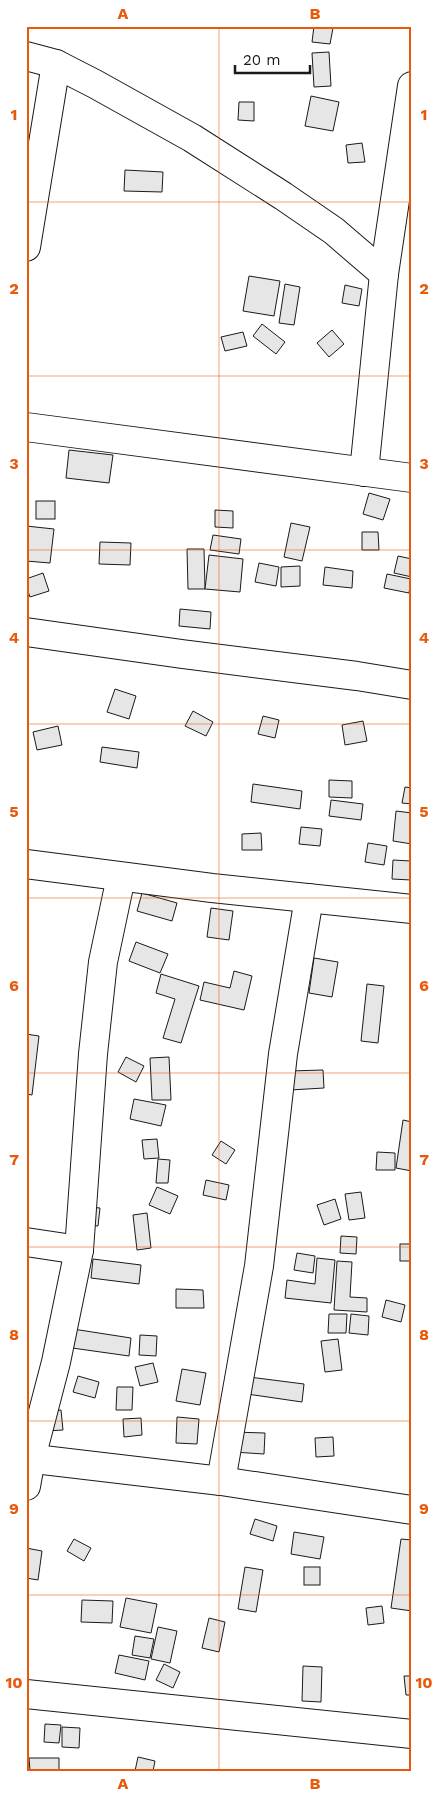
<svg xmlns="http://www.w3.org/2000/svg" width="438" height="1797" viewBox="0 0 438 1797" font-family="'Work Sans',sans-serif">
<rect width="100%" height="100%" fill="#fff"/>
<!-- building -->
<g fill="#e6e6e6" stroke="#1a1a1a">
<polygon points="314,26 333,28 330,44 312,42"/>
<polygon points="329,52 331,86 314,87 312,53"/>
<polygon points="311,96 339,102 333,131 305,126"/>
<polygon points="239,102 254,102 254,121 238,120"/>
<polygon points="362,143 365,162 348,163 346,145"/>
<polygon points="125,170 163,172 162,192 124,191"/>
<polygon points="249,276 280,281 274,316 243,311"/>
<polygon points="285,284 300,287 294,325 279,323"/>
<polygon points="345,285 362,289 359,306 342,303"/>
<polygon points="262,324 285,342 276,354 253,336"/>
<polygon points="332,330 344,344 329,357 317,343"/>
<polygon points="243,332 247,346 225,351 221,337"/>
<polygon points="69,450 113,455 109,483 66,478"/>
<polygon points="369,493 390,499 383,520 363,514"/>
<rect x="36" y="501" width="19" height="18"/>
<polygon points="215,510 233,511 233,528 215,527"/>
<polygon points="291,523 310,527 302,561 284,557"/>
<polygon points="26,526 54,529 50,563 26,561"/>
<polygon points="362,532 378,532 379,550 362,550"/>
<polygon points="213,535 241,539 239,554 210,550"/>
<polygon points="100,542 131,543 130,565 99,564"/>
<polygon points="187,549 204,549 205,589 188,589"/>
<polygon points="209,555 243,559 240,592 205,589"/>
<polygon points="398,556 412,559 412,577 394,573"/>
<polygon points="259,563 279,567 276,586 255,582"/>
<polygon points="300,566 300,586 281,587 281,567"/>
<polygon points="325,567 353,571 352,588 323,585"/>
<polygon points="43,573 49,591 30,597 26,586 26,579"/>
<polygon points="387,574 411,579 409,593 384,588"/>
<polygon points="180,609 211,612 210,629 179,626"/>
<polygon points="115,689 136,696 129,719 107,712"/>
<polygon points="193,711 213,722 206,736 185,726"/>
<polygon points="263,716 279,720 275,738 258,734"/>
<polygon points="363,721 367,741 345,745 342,725"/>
<polygon points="58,726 62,745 37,750 33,732"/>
<polygon points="102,747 139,752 137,768 100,762"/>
<polygon points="329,780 352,781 352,798 329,797"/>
<polygon points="253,784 302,791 300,809 251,802"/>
<polygon points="405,787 412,788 412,804 402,803"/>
<polygon points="331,800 363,804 361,820 329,816"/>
<polygon points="396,811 412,813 412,844 393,841"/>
<polygon points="301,827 322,829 320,846 299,844"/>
<polygon points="261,833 262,850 242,850 242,834"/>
<polygon points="368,843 387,846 384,865 365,862"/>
<polygon points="393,860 411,861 411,880 392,879"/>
<polygon points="142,893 177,903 172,921 137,911"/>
<polygon points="211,908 233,911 229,940 207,937"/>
<polygon points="136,942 168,954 160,973 129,961"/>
<polygon points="314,958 338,962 332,997 309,993"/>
<polygon points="234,971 252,976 244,1010 200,1000 204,982 230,988"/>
<polygon points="161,974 199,986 181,1043 163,1038 175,999 156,993"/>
<polygon points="367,984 384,986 378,1043 361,1041"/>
<polygon points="26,1034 39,1036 32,1095 26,1094"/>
<polygon points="126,1057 144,1066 136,1082 118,1072"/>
<polygon points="169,1057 171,1100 152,1100 150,1058"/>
<polygon points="323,1070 324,1088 290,1090 289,1071"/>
<polygon points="134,1099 166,1105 161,1126 130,1119"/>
<polygon points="403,1120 412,1122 412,1171 396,1168"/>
<polygon points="157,1139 159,1158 144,1159 142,1140"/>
<polygon points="221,1141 235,1150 226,1164 212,1155"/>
<polygon points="377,1152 395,1153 395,1170 376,1170"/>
<polygon points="158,1159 170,1160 168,1183 156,1183"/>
<polygon points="206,1180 229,1185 226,1200 203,1195"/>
<polygon points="157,1187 178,1196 170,1214 149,1205"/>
<polygon points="361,1192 365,1218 349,1220 345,1194"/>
<polygon points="335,1199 341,1219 324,1225 317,1205"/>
<polygon points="80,1206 100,1208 98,1226 78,1224"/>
<polygon points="147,1213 151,1248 137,1250 133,1215"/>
<polygon points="341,1236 357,1237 356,1254 340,1253"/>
<rect x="400" y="1244" width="12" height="17"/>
<polygon points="297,1253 315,1256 313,1273 294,1270"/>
<polygon points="317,1258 335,1260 331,1303 285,1298 287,1280 315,1284"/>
<polygon points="93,1259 141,1265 139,1284 91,1278"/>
<polygon points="337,1261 352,1262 350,1297 367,1298 367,1312 334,1310"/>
<polygon points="176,1289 203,1290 204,1308 176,1308"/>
<polygon points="386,1300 405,1305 401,1322 382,1317"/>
<polygon points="329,1314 347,1314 346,1333 328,1333"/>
<polygon points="351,1314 369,1316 368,1335 349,1333"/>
<polygon points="60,1327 131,1338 129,1356 58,1346"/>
<polygon points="140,1335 157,1336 156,1356 139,1355"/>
<polygon points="338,1339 342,1370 325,1372 321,1341"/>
<polygon points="153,1363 158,1382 140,1386 135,1367"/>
<polygon points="182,1369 206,1373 200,1405 176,1401"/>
<polygon points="78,1376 99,1382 95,1398 73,1392"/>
<polygon points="249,1377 304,1384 302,1402 247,1394"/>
<polygon points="117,1387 133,1387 132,1410 116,1410"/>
<polygon points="61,1410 63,1430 46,1431 45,1411"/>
<polygon points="177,1417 199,1419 197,1444 176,1443"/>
<polygon points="141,1418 142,1435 124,1437 123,1419"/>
<polygon points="233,1432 265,1433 264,1454 233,1452"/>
<polygon points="333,1437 334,1456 316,1457 315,1438"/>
<polygon points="255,1519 277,1526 273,1541 250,1534"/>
<polygon points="294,1532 324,1537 320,1559 291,1554"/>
<polygon points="74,1539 91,1548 84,1561 67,1551"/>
<polygon points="401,1539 412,1540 412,1611 391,1608"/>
<polygon points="26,1548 42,1551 38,1580 26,1578"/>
<polygon points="245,1567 263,1570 256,1612 238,1609"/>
<rect x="304" y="1567" width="16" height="18"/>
<polygon points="126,1598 157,1604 151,1633 120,1627"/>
<polygon points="82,1600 113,1601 112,1623 81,1622"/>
<polygon points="382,1606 384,1623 368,1625 366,1608"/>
<polygon points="209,1618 225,1622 219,1652 202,1648"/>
<polygon points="158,1627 177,1631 170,1663 151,1659"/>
<polygon points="135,1636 154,1639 150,1658 132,1655"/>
<polygon points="119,1655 149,1661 145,1680 115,1673"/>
<polygon points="164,1664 180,1672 173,1688 156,1680"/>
<polygon points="303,1666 322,1667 321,1702 302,1701"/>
<polygon points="404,1676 412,1676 412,1695 406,1695"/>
<polygon points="45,1724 61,1725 59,1743 44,1742"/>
<polygon points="62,1727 80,1728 79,1748 62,1747"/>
<polygon points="138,1757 155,1761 153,1771 135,1771"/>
<polygon points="29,1758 59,1758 59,1771 30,1771"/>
</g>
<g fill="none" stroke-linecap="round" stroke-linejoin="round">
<defs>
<g id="minor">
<polyline points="26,56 56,64 95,84 192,138 283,196 334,231 384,274"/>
<polyline points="26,247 56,64"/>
<polyline points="26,427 412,478"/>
<polyline points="364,472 384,274 412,86"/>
<polyline points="26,632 182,654 357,676 412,685"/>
<polyline points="26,864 212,888 412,909"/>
<polyline points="26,1242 79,1250"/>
<polyline points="26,1458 221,1481 412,1510"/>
<polyline points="221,1481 259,1266 283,1054 309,898"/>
<polyline points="26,1486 31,1458 56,1362 79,1250 93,1054 103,962 121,877"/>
<polyline points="26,1694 412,1734"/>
</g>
</defs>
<!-- minor casing -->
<use href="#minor" stroke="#1a1a1a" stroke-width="30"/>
<!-- minor -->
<use href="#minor" stroke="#fff" stroke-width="28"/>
</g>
<!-- grid -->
<path fill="none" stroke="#e8590c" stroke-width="1" stroke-opacity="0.55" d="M 219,26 L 219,1771M 26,202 L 412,202M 26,376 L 412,376M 26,550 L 412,550M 26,724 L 412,724M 26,898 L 412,898M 26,1073 L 412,1073M 26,1247 L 412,1247M 26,1421 L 412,1421M 26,1595 L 412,1595"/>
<!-- border -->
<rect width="438" height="1797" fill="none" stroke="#ffffff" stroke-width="55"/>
<!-- scale -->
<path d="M235 65v8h75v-8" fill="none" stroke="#1a1a1a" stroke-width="2.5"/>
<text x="243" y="65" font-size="15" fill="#1a1a1a" stroke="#ffffff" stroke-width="4" paint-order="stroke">20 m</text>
<rect x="28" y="28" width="382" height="1742" fill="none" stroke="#e8590c" stroke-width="2"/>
<g font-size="16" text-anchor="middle" font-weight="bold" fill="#e8590c">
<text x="123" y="19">A</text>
<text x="315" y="19">B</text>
<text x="14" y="120">1</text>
<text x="424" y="120">1</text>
<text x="14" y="294">2</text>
<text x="424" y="294">2</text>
<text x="14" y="469">3</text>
<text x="424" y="469">3</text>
<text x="14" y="643">4</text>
<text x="424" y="643">4</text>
<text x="14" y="817">5</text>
<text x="424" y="817">5</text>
<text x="14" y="991">6</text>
<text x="424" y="991">6</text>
<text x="14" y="1165">7</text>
<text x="424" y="1165">7</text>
<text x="14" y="1340">8</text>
<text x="424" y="1340">8</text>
<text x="14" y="1514">9</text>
<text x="424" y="1514">9</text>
<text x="14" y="1688">10</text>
<text x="424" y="1688">10</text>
<text x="123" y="1789">A</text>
<text x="315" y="1789">B</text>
</g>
</svg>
